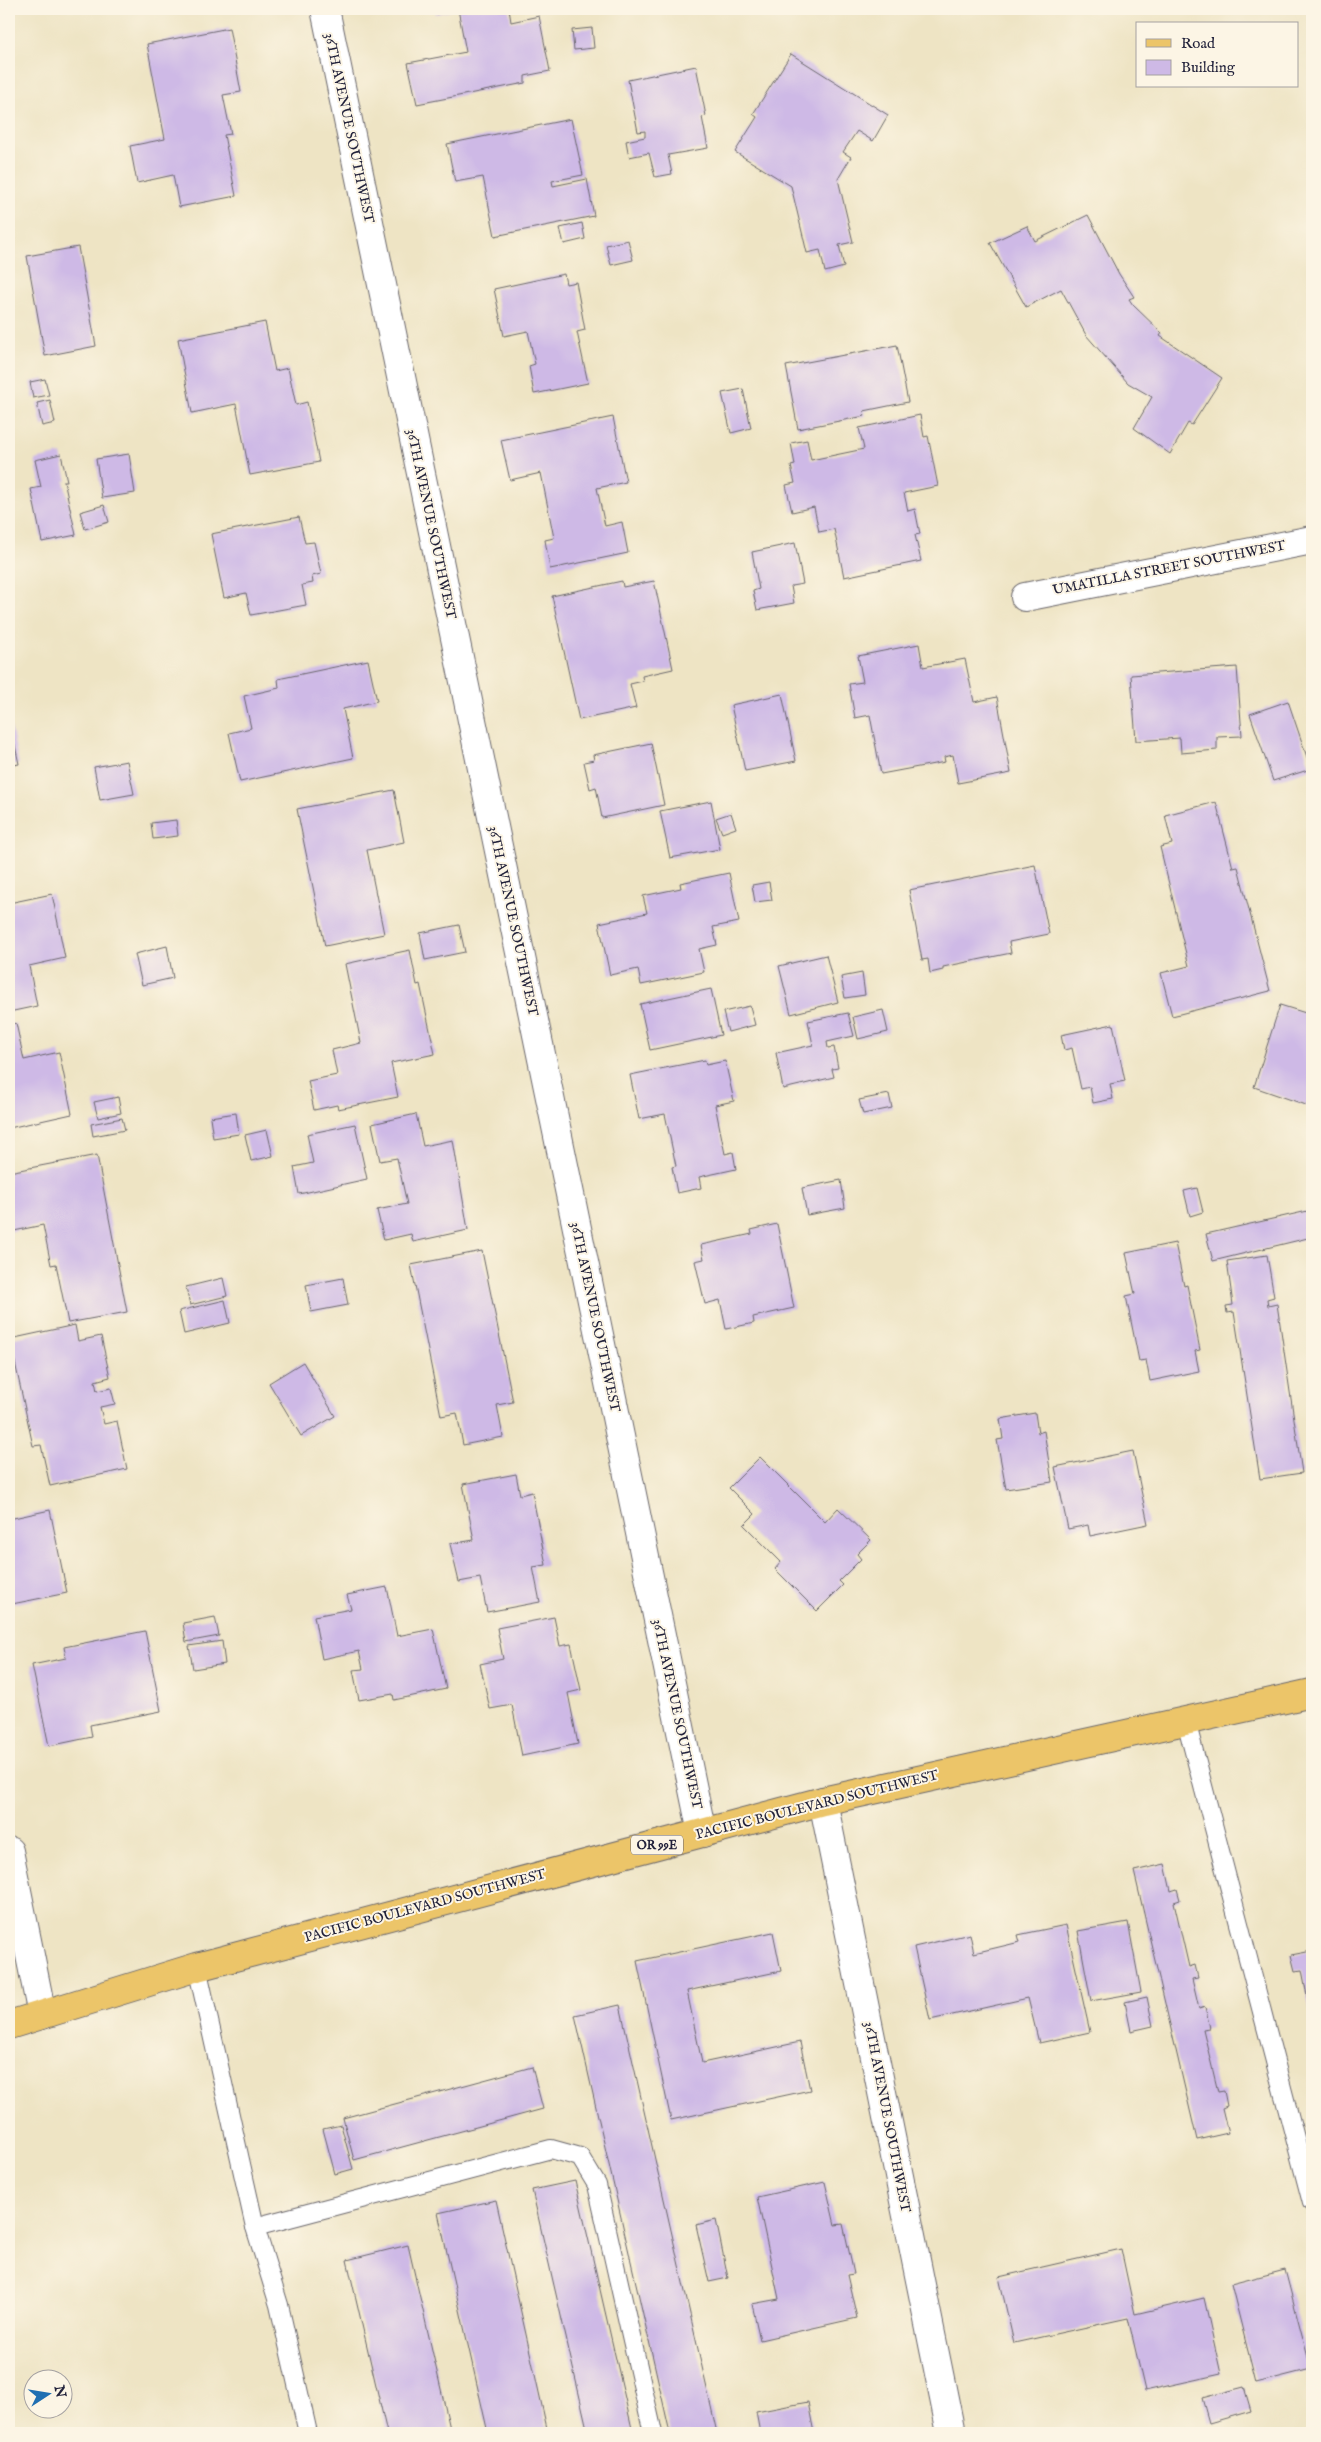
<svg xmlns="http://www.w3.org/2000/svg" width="1321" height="2442" viewBox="0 0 1321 2442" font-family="'IM FELL English',serif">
<rect width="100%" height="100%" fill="#fcf5e5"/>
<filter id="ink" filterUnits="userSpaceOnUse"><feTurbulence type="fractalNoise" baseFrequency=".02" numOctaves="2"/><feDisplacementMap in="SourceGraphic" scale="10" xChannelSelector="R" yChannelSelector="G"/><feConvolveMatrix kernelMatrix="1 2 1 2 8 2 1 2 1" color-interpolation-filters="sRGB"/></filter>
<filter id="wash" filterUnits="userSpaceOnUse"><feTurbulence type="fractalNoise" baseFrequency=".0096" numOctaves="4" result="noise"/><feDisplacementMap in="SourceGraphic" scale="20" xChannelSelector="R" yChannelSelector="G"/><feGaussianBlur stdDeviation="1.12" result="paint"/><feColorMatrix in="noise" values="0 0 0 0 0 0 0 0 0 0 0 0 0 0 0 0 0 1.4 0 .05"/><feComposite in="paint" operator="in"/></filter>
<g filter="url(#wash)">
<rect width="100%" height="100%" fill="#eee4c4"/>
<g id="blocks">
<!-- building -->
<g fill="#ceb9e6">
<polygon points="435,9 509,9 511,22 539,16 550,71 525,76 525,83 417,104 408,63 466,52 458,9 436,14"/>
<polygon points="229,28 241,92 223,95 231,134 224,135 236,196 179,207 173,175 137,183 130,146 165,139 147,44"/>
<polygon points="592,28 594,48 574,50 572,30"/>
<polygon points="791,54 888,115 873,141 857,131 843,152 851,157 838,179 853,242 839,245 844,267 825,272 820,250 807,253 791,186 735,152 757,117 753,114"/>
<polygon points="696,66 706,116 702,117 708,148 668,155 672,174 655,177 649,153 629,157 626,141 645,137 645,131 638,132 628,80"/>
<polygon points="571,119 583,175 552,181 553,186 587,179 594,216 495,236 483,177 455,182 447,144"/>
<polygon points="1088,215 1119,274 1134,297 1129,299 1133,305 1162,333 1160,336 1222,378 1192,425 1188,423 1170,454 1134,428 1152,397 1128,383 1086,335 1061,289 1026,307 990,243 1027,226 1035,241"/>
<polygon points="582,223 585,239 564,244 560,228"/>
<polygon points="628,240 633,260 611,265 606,245"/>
<polygon points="78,247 96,346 45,356 27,256"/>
<polygon points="564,274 566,284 576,282 585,330 577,332 588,383 534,394 529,366 535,364 528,331 504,336 494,289"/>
<polygon points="265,322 275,371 288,368 296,405 307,402 319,462 250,475 236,404 192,413 178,339"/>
<polygon points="897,345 908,402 864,411 865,416 798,429 786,366"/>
<polygon points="45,379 49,395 33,398 30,382"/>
<polygon points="743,389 751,428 731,433 722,393"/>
<polygon points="50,400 55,423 42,426 37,403"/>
<polygon points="920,415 924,437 928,436 938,486 904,493 908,511 915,509 920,534 915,535 921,561 844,577 834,529 819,532 814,507 792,512 786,485 795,483 791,466 795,465 791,443 807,440 811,460 864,449 859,428"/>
<polygon points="613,417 626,482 597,488 605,526 622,522 628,553 550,569 545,540 554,538 541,473 510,480 501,440"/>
<polygon points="61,454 67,481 64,481 76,535 42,542 31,489 41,487 35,460"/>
<polygon points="129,454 135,493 102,498 96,459"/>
<polygon points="104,505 109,522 85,529 80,512"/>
<polygon points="299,517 305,543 314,542 321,574 312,576 313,583 302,585 306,605 251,615 246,593 224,598 211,534"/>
<polygon points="795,543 803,584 791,586 794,603 757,610 753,591 759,589 752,552"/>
<polygon points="622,581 623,587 654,581 673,669 642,676 643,681 630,684 636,708 579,720 552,596"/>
<polygon points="919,644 923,667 965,659 974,702 997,697 1011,773 958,783 953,755 944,757 945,762 881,774 870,715 855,718 849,684 863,682 858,656"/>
<polygon points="368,660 377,701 343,709 353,758 240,782 229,733 251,728 244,696 279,688 278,679"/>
<polygon points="1237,667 1242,736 1217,737 1217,750 1181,753 1180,738 1136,741 1131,675"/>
<polygon points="782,694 796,761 745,771 731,705"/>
<polygon points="1288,701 1311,769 1273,781 1250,714"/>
<polygon points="9,718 19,764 9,766"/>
<polygon points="651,743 664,805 602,818 596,787 590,789 584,762 594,760 593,755"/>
<polygon points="127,761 134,794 100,800 94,767"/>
<polygon points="394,790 404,842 367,850 384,934 325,946 297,809"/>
<polygon points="711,801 720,849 670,858 660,811"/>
<polygon points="1216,802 1233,868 1238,867 1270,991 1172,1016 1161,973 1189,966 1160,847 1172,844 1165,815"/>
<polygon points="731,813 736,828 722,833 716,818"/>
<polygon points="176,820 178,836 153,839 151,823"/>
<polygon points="1035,865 1049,934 1009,942 1011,953 943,967 943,970 930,973 928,959 922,960 909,890"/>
<polygon points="729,873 739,922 713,927 717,945 699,949 704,972 641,985 638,969 610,975 599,923 647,913 643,896 681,888 680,883"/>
<polygon points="769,882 772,900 755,902 752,885"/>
<polygon points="52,894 65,958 29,966 37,1006 9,1012 9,903"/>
<polygon points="459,925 465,952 425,960 420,933"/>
<polygon points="167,946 173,978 142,985 135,954"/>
<polygon points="410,950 417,985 420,984 435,1054 391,1063 398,1097 338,1109 337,1105 314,1110 308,1081 337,1075 332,1050 361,1043 345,964"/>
<polygon points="826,955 838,1002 791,1014 779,966"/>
<polygon points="862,973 865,995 845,998 841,977"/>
<polygon points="711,989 721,1035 650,1050 640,1004"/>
<polygon points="1280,1005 1312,1015 1312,1107 1254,1087"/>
<polygon points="750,1006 755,1025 728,1032 723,1012"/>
<polygon points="883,1010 888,1032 858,1039 853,1017"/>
<polygon points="848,1013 854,1036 827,1042 828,1048 834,1047 838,1068 832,1069 834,1077 783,1089 776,1053 813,1045 808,1021"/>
<polygon points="16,1023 24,1060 59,1052 72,1114 9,1128 9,1025"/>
<polygon points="1113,1024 1125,1081 1110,1084 1113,1099 1093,1103 1090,1087 1081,1089 1072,1048 1064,1050 1061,1035"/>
<polygon points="705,1060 706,1065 725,1061 734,1101 715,1105 725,1154 733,1152 736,1169 699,1177 701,1188 677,1193 672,1167 676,1166 665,1114 639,1119 630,1075"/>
<polygon points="889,1094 892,1108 863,1114 859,1100"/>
<polygon points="118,1097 121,1113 98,1118 94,1102"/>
<polygon points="236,1113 239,1134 213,1138 210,1117"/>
<polygon points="416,1114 423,1146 453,1140 468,1230 413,1242 411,1234 384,1240 377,1210 407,1204 397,1158 380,1161 372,1124"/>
<polygon points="122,1118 125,1130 93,1136 91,1124"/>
<polygon points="355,1124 367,1179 299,1194 294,1167 313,1163 307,1134"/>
<polygon points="267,1130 273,1156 251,1161 245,1135"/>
<polygon points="97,1155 127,1312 68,1323 56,1264 51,1265 43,1225 9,1232 9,1172"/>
<polygon points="841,1180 845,1208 807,1215 802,1188"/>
<polygon points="1197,1188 1203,1212 1190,1216 1184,1191"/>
<polygon points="1312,1210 1312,1237 1213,1261 1206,1234"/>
<polygon points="777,1224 794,1308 753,1317 754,1323 726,1329 720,1300 705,1304 695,1261 704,1259 701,1245 752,1234 751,1230"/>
<polygon points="1175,1243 1184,1286 1187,1285 1200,1350 1195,1351 1199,1371 1150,1381 1146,1360 1139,1361 1126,1296 1135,1294 1126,1253"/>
<polygon points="482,1251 513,1402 497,1405 503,1437 463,1445 457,1413 441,1416 411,1265"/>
<polygon points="1267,1255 1274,1297 1267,1299 1268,1306 1277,1304 1302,1473 1260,1479 1234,1312 1227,1313 1226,1306 1233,1305 1227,1261"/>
<polygon points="223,1278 227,1296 190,1305 186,1287"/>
<polygon points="343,1278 348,1305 311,1312 306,1285"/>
<polygon points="225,1300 230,1323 184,1334 179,1311"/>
<polygon points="75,1325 78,1341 101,1336 110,1377 95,1381 97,1391 111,1388 115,1404 100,1407 104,1424 117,1421 127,1469 50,1486 41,1445 33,1446 10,1339"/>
<polygon points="303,1362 335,1416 301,1436 269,1383"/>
<polygon points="1035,1413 1038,1433 1044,1431 1052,1482 1006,1489 997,1440 1003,1439 1000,1419"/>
<polygon points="1133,1451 1148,1524 1090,1536 1088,1525 1068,1529 1055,1467"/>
<polygon points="760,1457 825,1522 838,1508 871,1540 857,1554 861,1559 839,1581 843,1585 817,1611 775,1569 781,1562 744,1525 755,1514 729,1488"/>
<polygon points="516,1474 520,1495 532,1492 546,1565 533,1567 540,1602 487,1612 480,1578 459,1582 450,1544 474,1540 463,1484"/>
<polygon points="50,1510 67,1593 12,1604 9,1588 9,1519"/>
<polygon points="387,1587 397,1636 433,1629 446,1689 394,1700 393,1694 359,1700 353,1670 363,1669 359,1651 322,1659 314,1616 351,1609 347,1595"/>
<polygon points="215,1617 219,1636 186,1642 183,1623"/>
<polygon points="554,1617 560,1646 571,1644 581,1690 568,1693 578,1744 522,1756 512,1705 490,1709 480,1664 503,1659 497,1628"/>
<polygon points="145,1631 161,1711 90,1725 92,1737 49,1746 32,1665 66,1658 64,1647"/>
<polygon points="222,1641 225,1664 193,1669 189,1646"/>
<polygon points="1165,1864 1171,1891 1177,1889 1180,1900 1174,1902 1189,1967 1195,1965 1198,1978 1192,1979 1199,2009 1205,2007 1210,2028 1203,2029 1218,2092 1224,2091 1227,2106 1222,2108 1228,2133 1197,2140 1134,1871"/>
<polygon points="1128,1922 1141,1992 1091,2001 1078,1931"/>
<polygon points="1066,1925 1090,2032 1039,2043 1028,1998 930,2020 914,1947 970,1934 974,1953 1020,1942 1018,1935"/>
<polygon points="773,1932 781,1971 687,1991 702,2063 800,2042 810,2090 671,2120 637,1961"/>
<polygon points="1312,1951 1312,2016 1311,2016 1302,1970 1295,1971 1291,1955"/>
<polygon points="1147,1997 1153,2026 1131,2031 1125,2002"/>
<polygon points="620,2005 717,2433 670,2433 575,2015"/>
<polygon points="532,2067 543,2109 354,2160 343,2118"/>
<polygon points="341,2125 353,2169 335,2174 323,2129"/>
<polygon points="575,2181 633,2433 588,2433 532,2190"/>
<polygon points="825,2182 835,2225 843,2224 854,2274 847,2275 857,2318 760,2340 752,2304 779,2299 757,2197"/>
<polygon points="496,2200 548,2433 488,2433 438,2213"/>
<polygon points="716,2220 728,2278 709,2282 696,2225"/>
<polygon points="408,2245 451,2433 387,2433 347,2260"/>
<polygon points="1121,2249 1135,2314 1204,2298 1221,2374 1145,2391 1128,2318 1014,2343 999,2277"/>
<polygon points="1285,2270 1311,2369 1256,2383 1231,2284"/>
<polygon points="1244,2387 1251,2411 1209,2423 1202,2398"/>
<polygon points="808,2402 814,2433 760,2433 756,2412"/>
</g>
</g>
</g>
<g filter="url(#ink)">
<use href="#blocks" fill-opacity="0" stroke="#69666b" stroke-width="1"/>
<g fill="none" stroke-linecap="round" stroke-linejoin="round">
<defs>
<g id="service">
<polyline points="1186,1721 1312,2203"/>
<polyline points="197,1967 255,2227 279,2305 308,2433"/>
<polyline points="255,2227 551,2149 580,2157 597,2185 653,2433"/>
</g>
<g id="minor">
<polyline points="325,9 702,1833"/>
<polyline points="1025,597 1312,540"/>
<polyline points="823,1801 951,2433"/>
<polyline points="9,1851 42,2015"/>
</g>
<polyline id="primary" points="9,2025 197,1967 823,1801 1312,1693"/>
</defs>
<!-- service casing -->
<use href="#service" stroke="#69666b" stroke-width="20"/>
<!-- minor casing -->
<use href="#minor" stroke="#69666b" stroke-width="30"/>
<!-- primary casing -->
<use href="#primary" stroke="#69666b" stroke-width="30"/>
<!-- service -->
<use href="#service" stroke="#fff" stroke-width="18"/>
<!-- minor -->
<use href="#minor" stroke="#fff" stroke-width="28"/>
<!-- primary -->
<use href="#primary" stroke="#ecc569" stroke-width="28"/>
</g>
</g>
<g text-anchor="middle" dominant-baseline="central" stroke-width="4" stroke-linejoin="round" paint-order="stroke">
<!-- shield labels -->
<rect fill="#fcf5e5" stroke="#63616e" stroke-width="1" x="631" y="1835.5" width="52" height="19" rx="4"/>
<g font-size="12" font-weight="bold" fill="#22223b">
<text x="657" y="1845">OR 99E</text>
</g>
<!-- street labels -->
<g font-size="14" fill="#22223b" stroke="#fcf5e5">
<text transform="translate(349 128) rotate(78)">36TH AVENUE SOUTHWEST</text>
<text transform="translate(431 524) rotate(78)">36TH AVENUE SOUTHWEST</text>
<text transform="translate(1169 568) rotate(-11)">UMATILLA STREET SOUTHWEST</text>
<text transform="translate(513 921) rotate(78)">36TH AVENUE SOUTHWEST</text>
<text transform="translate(595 1317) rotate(78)">36TH AVENUE SOUTHWEST</text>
<text transform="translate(677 1714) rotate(78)">36TH AVENUE SOUTHWEST</text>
<text transform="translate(817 1805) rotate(-14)">PACIFIC BOULEVARD SOUTHWEST</text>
<text transform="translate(425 1906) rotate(-15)">PACIFIC BOULEVARD SOUTHWEST</text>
<text transform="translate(887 2117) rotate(79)">36TH AVENUE SOUTHWEST</text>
</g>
</g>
<!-- margin -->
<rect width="1321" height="2442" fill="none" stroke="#fcf5e5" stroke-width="30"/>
<!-- legend -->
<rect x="1136" y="22" width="162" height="65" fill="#fcf5e5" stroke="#a5a1a1"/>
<rect x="1146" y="39" width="25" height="8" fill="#ecc569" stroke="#a5a1a1"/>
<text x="1181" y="48" font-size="15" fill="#22223b">Road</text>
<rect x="1146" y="60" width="25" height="15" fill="#ceb9e6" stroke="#a5a1a1"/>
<text x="1181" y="72" font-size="15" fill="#22223b">Building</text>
<!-- north arrow -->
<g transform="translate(48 2394) rotate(78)"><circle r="24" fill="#fcf5e5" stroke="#a5a1a1"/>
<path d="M0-4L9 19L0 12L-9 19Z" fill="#1f6fb2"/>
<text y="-8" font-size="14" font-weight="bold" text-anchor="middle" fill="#22223b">N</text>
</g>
</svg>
